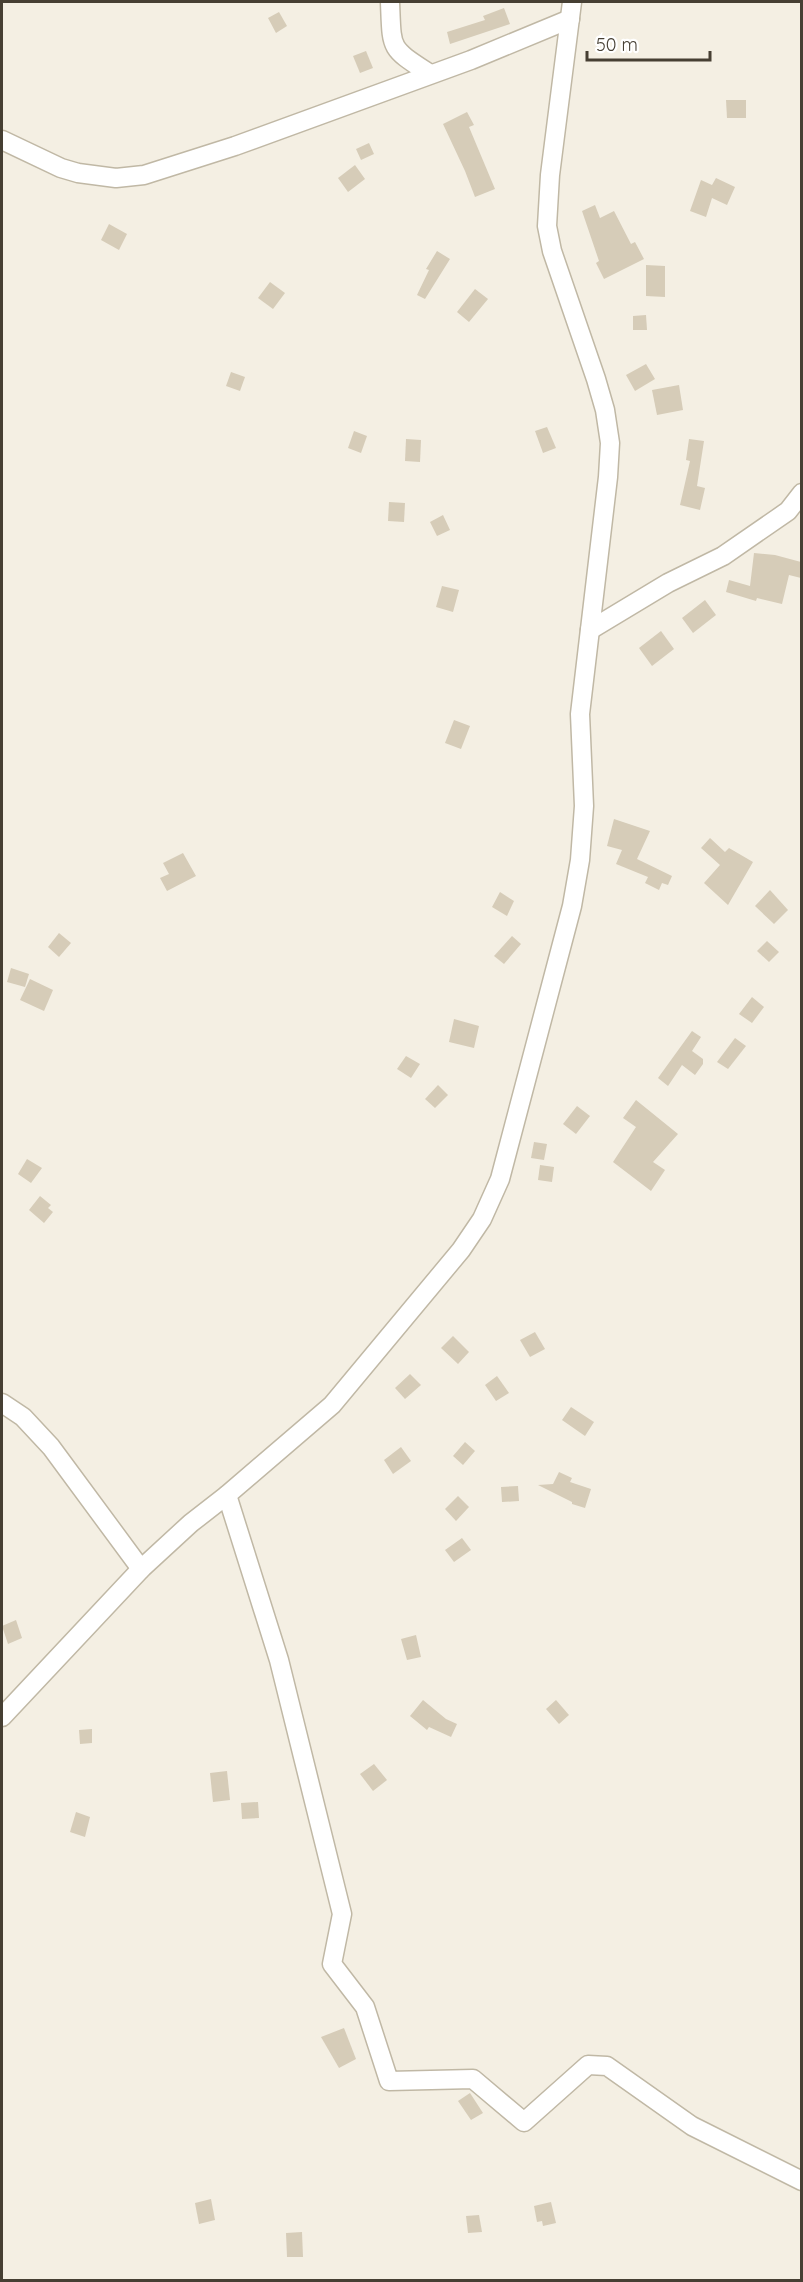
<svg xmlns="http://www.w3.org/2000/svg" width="803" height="2282" viewBox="0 0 803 2282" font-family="Quicksand,sans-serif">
<rect width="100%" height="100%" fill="#f4efe3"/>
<!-- building -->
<g fill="#d6ccb8">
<polygon points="504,8 510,24 450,44 447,32 485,20 483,16"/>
<polygon points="279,12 287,26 276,33 268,18"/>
<polygon points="366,51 373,68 360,73 353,56"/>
<polygon points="726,100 746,100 746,118 727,118"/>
<polygon points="467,112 474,125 469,127 495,189 475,197 465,171 443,124"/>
<polygon points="369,143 374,154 361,160 356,149"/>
<polygon points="355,165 365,179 348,192 338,178"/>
<polygon points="716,178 735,187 727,205 712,198 706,217 690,211 701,180 712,185"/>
<polygon points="595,205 600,218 614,211 631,244 635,242 644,259 604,279 596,263 599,261 582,211"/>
<polygon points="109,224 127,234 119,250 101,240"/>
<polygon points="437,251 450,259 425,299 417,295 429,270 426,269"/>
<polygon points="646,265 665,266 665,297 646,296"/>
<polygon points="270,282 285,293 273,309 258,298"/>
<polygon points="475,289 488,299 469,322 457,312"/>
<polygon points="646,315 647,330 633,330 633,316"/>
<polygon points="646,364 655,379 635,391 626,375"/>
<polygon points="231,372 245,377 240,391 226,386"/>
<polygon points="679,385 683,410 657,415 652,390"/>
<polygon points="547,427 556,448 543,453 535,431"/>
<polygon points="354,431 367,436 361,453 348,448"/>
<polygon points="406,439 421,440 420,462 405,461"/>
<polygon points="689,439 704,441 697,486 705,488 700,510 680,505 690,461 686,460"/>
<polygon points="389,502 405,503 404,522 388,521"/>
<polygon points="443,515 450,530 437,536 430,522"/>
<polygon points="754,553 775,555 801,562 801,578 789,575 782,604 757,598 756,601 726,592 729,580 750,586"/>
<polygon points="442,586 459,590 453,612 436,607"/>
<polygon points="705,600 716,615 693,633 682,618"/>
<polygon points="661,631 674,649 652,666 639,648"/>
<polygon points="454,720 470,726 461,749 445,743"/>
<polygon points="614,819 650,831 637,859 672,876 668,885 662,883 659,890 645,883 648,877 616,864 622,850 607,846"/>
<polygon points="710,838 725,852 729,848 753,862 728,905 704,883 720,865 701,848"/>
<polygon points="183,853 196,876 167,891 160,878 169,874 163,863"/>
<polygon points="770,890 788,910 774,924 755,906"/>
<polygon points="500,892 514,901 507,916 492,907"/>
<polygon points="59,933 71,943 59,957 48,947"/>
<polygon points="512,936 521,944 504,964 494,956"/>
<polygon points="767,941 779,952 769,962 757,951"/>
<polygon points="11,968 29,974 25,987 7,982"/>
<polygon points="30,979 53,990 44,1011 20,1000"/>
<polygon points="752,997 764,1007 752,1023 739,1014"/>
<polygon points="454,1019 479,1026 474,1048 449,1042"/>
<polygon points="692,1031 701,1037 692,1051 703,1059 703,1064 695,1075 682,1065 668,1086 658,1078"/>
<polygon points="735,1038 746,1046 728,1069 717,1062"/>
<polygon points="406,1056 420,1064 411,1078 397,1069"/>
<polygon points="438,1085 448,1095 435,1108 425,1099"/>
<polygon points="636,1100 678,1134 653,1162 665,1170 651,1191 613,1162 636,1127 623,1118"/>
<polygon points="577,1106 590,1116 576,1134 563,1124"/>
<polygon points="534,1142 547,1144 544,1160 531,1158"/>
<polygon points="27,1159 42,1168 31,1183 18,1174"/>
<polygon points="540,1165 554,1167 552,1182 538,1180"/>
<polygon points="40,1196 51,1205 48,1208 53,1212 44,1223 29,1210"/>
<polygon points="535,1332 545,1349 530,1357 520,1340"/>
<polygon points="453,1336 469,1352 458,1364 441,1348"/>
<polygon points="410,1374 421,1385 405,1399 395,1388"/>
<polygon points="497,1376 509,1393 496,1401 485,1385"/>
<polygon points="571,1407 594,1422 585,1436 562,1420"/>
<polygon points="465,1442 475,1451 463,1465 453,1456"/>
<polygon points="401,1447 411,1461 393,1474 384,1460"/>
<polygon points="559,1472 572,1478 570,1482 591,1489 585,1508 572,1504 572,1502 538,1485 553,1484"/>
<polygon points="518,1486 519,1501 502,1502 501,1487"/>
<polygon points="458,1496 469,1507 456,1521 445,1509"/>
<polygon points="462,1538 471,1550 454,1562 445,1550"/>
<polygon points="16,1620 22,1638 8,1644 2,1626"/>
<polygon points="416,1635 421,1657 407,1660 401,1639"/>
<polygon points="423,1700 446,1719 457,1724 451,1737 429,1727 427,1730 410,1716"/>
<polygon points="556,1700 569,1715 559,1724 546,1709"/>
<polygon points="92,1729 92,1743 80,1744 79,1730"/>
<polygon points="374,1764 387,1780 373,1791 360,1774"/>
<polygon points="227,1771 230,1800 213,1802 210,1773"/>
<polygon points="258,1802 259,1818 242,1819 241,1803"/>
<polygon points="76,1812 90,1817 85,1837 70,1832"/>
<polygon points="344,2028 356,2059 339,2068 321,2037"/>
<polygon points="470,2093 483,2113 471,2120 458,2101"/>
<polygon points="211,2199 215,2220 199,2224 195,2203"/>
<polygon points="551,2202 556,2223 543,2226 542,2221 537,2222 534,2206"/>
<polygon points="479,2215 482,2232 468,2233 466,2216"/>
<polygon points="302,2232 303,2257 287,2257 286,2233"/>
</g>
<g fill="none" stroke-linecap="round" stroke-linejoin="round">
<defs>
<g id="street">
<path d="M 390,2 C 392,51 389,47 430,74"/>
<polyline points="2,140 61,168 78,173 116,178 144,175 235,146 471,60 570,19"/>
<polyline points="590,630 668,583 723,556 788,511 802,493"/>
<polyline points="2,1403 23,1417 51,1447 141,1569"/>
<polyline points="227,1495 279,1660 342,1914 332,1964 365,2007 389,2081 473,2079 524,2122 588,2065 607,2066 692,2126 802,2181"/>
<polyline points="2,1717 141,1569 191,1523 227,1495 332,1405 461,1250 482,1219 500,1179 572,906 580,860 584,806 580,714 608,477 610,443 605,410 596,379 552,251 547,226 550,175 572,2"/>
</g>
</defs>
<!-- street casing -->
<use href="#street" stroke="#c0b8a5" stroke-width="21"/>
<!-- street -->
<use href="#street" stroke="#fff" stroke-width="18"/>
</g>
<!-- border -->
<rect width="803" height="2282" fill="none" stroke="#463f33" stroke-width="6"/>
<!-- scale -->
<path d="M587 51v9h123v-9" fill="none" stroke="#463f33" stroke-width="3"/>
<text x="596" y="51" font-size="18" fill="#463f33" stroke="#ffffff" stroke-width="4.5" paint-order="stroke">50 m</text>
</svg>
